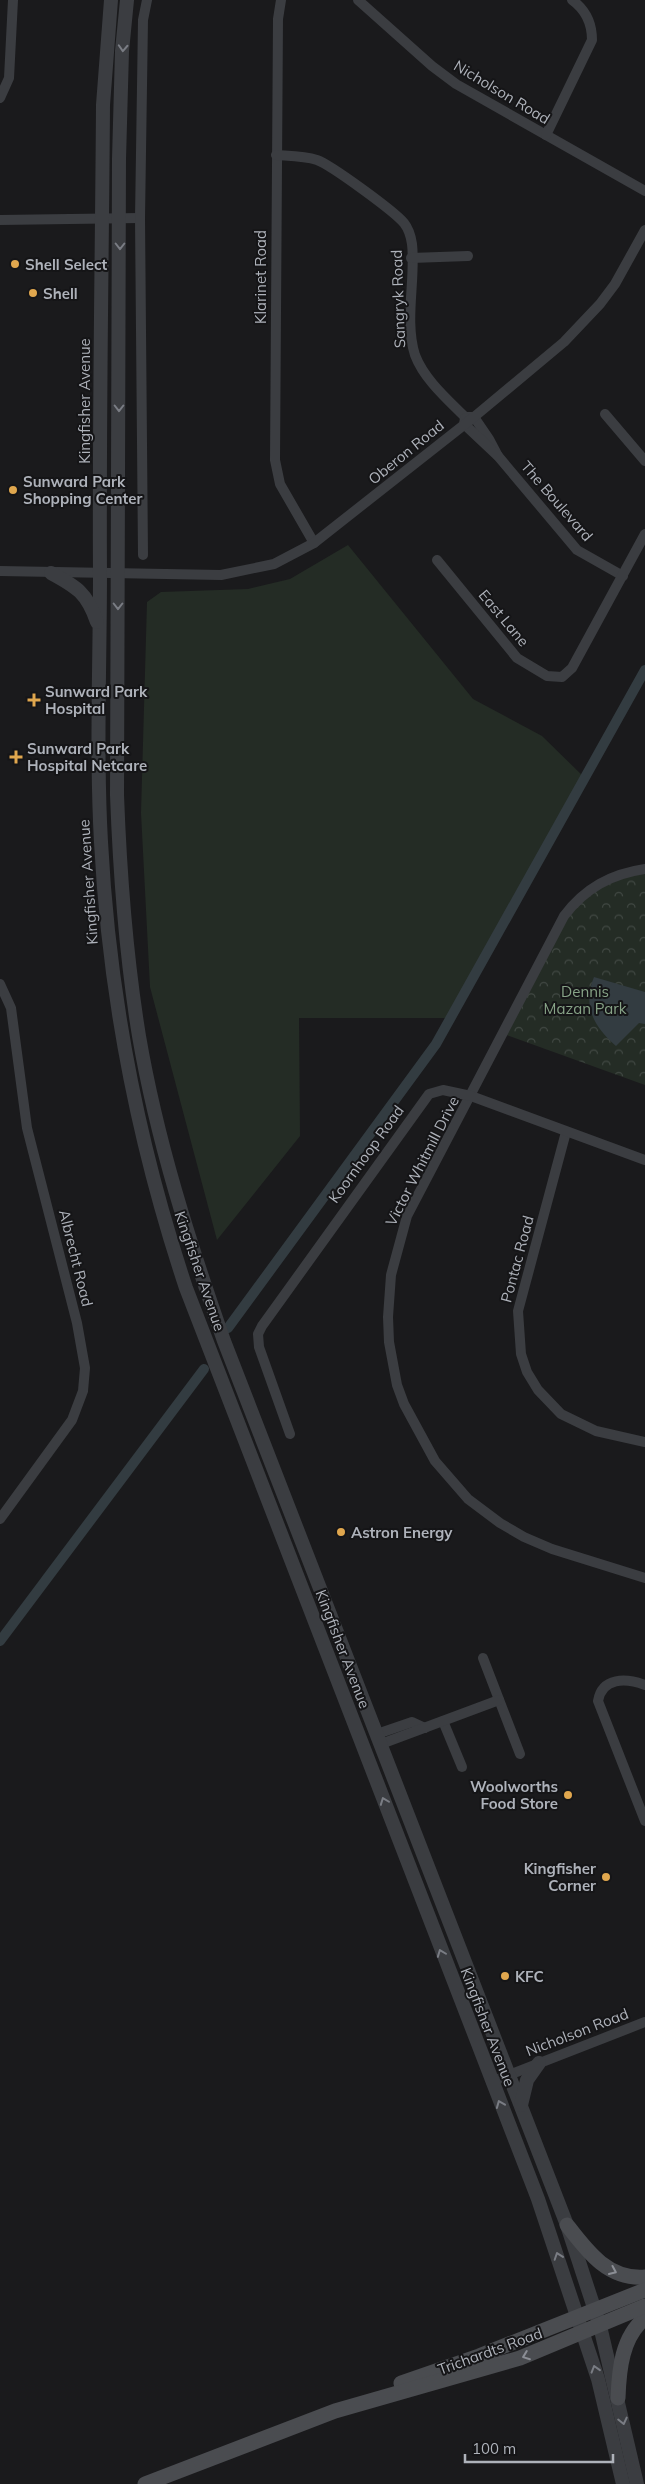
<svg xmlns="http://www.w3.org/2000/svg" width="645" height="2484" viewBox="0 0 645 2484" font-family="Mulish,sans-serif">
<defs>
<pattern id="park-crowns" width="20" height="18" patternUnits="userSpaceOnUse" patternTransform="scale(1.25)"><rect width="20" height="18" fill="#242c25"/><path d="M2 6a3 3 0 1 1 6 0M12 15a3 3 0 1 1 6 0" fill="none" stroke="#414843"/></pattern>
</defs>
<rect width="100%" height="100%" fill="#1a1a1c"/>
<!-- park -->
<polygon fill="url(#park-crowns)" points="645,869 645,1085 501,1033 563,910 598,884"/>
<!-- garden -->
<polygon fill="#242c25" points="348,545 473,699 542,736 587,780 453,1018 299,1018 300,1136 217,1240 150,987 141,813 147,602 161,592 248,589 290,579"/>
<!-- water -->
<path fill="#333c41" d="M 594,977 L 645,992 L 645,1024 L 639,1023 L 616,1046 C 594,1027 582,1006 594,977 Z"/>
<g fill="none" stroke-linecap="round" stroke-linejoin="round">
<!-- canal -->
<g stroke="#333c41" stroke-width="10">
<polyline points="228,1328 436,1044 645,670"/>
<polyline points="0,1641 204,1369"/>
</g>
<!-- minor -->
<g stroke="#3b3d41" stroke-width="10">
<polyline points="281,0 278,19 275,460 280,484 314,543"/>
<polyline points="358,0 432,66 456,84 645,191"/>
<polyline points="0,98 9,78 13,0"/>
<path d="M 546,135 L 592,40 C 592,23 586,10 572,0"/>
<path d="M 276,155 C 289,156 304,156 317,160 C 331,165 394,211 404,223 C 408,228 411,237 412,244 C 416,278 404,321 415,355 C 424,379 447,399 465,417 L 474,417 L 489,439 L 498,456"/>
<polyline points="0,220 140,218"/>
<polyline points="411,258 468,256"/>
<polyline points="605,414 645,461"/>
<polyline points="465,418 464,424 498,456 577,550 623,576"/>
<polyline points="143,555 140,218 143,20 147,0"/>
<polyline points="437,560 517,658 547,676 562,677 572,668 645,534"/>
<polyline points="0,571 221,575 274,564 314,543 474,417 564,342 600,304 615,284 645,230"/>
<path d="M 645,869 C 611,874 585,888 564,916 L 407,1216 L 391,1275 L 388,1317 L 389,1342 L 397,1385 L 404,1404 L 435,1461 L 468,1499 L 500,1523 L 524,1537 L 552,1549 L 645,1578"/>
<polyline points="0,984 11,1008 27,1128 77,1323 85,1368 83,1391 72,1420 0,1519"/>
<polyline points="566,1132 518,1311 521,1354 527,1372 538,1390 561,1414 596,1431 645,1442"/>
<polyline points="290,1434 259,1347 258,1334 262,1326 429,1094 443,1090 471,1096 645,1160"/>
<polyline points="483,1658 520,1754"/>
<path d="M 645,1685 C 626,1678 602,1677 598,1701 L 645,1821"/>
<polyline points="443,1721 462,1767"/>
<polyline points="377,1734 412,1722 425,1728"/>
<polyline points="381,1744 499,1700"/>
<polyline points="491,2082 645,2022"/>
</g>
<!-- tertiary -->
<g stroke="#3b3d41" stroke-width="14">
<path d="M 111,0 L 103,105 C 102,261 99,417 100,573 C 100,663 96,752 101,842 C 109,995 138,1144 186,1288 L 538,2199 L 598,2379 L 623,2484"/>
<path d="M 127,0 L 122,51 L 119,159 L 117,795 C 120,876 126,956 139,1036 C 157,1141 189,1241 224,1341 L 567,2225 L 600,2326 L 637,2484"/>
<path d="M 51,573 C 77,587 87,593 97,622"/>
<polyline points="521,2105 527,2080 539,2063"/>
</g>
<!-- secondary -->
<g stroke="#4a4c50" stroke-width="15">
<path d="M 567,2225 C 587,2251 608,2280 645,2277"/>
<polyline points="401,2383 479,2356 645,2290"/>
<path d="M 618,2398 C 619,2369 622,2337 645,2318"/>
<polyline points="145,2484 335,2411 520,2358 645,2306"/>
</g>
</g>
<!-- one-way arrows -->
<defs><path id="oneway-chevron" d="M-2-3.5L2.5 0L-2 3.5" fill="none" stroke-width="1.6" stroke-linecap="round" stroke-linejoin="round" transform="scale(1.25)"/></defs>
<g stroke="#7a7d84">
<use href="#oneway-chevron" transform="translate(123 48) rotate(93)"/>
<use href="#oneway-chevron" transform="translate(120 246) rotate(90)"/>
<use href="#oneway-chevron" transform="translate(119 408) rotate(90)"/>
<use href="#oneway-chevron" transform="translate(118 606) rotate(90)"/>
<use href="#oneway-chevron" transform="translate(384 1801) rotate(-111)"/>
<use href="#oneway-chevron" transform="translate(441 1953) rotate(-111)"/>
<use href="#oneway-chevron" transform="translate(500 2104) rotate(-112)"/>
<use href="#oneway-chevron" transform="translate(558 2256) rotate(-109)"/>
<use href="#oneway-chevron" transform="translate(595 2369) rotate(-107)"/>
<use href="#oneway-chevron" transform="translate(623 2421) rotate(77)"/>
</g>
<g stroke="#8b8e95">
<use href="#oneway-chevron" transform="translate(613 2271) rotate(24)"/>
<use href="#oneway-chevron" transform="translate(526 2356) rotate(159)"/>
</g>
<!-- markers -->
<g fill="#e0a74e" stroke="#151517" stroke-width="2">
<circle cx="15" cy="264" r="5"/>
<circle cx="33" cy="293" r="5"/>
<circle cx="13" cy="490" r="5"/>
<path d="M31.5 692.5h5v5h5v5h-5v5h-5v-5h-5v-5h5z"/>
<path d="M13.5 749.5h5v5h5v5h-5v5h-5v-5h-5v-5h5z"/>
<circle cx="341" cy="1532" r="5"/>
<circle cx="568" cy="1795" r="5"/>
<circle cx="606" cy="1877" r="5"/>
<circle cx="505" cy="1976" r="5"/>
</g>
<g text-anchor="middle" dominant-baseline="central" stroke-width="4" stroke-linejoin="round" paint-order="stroke">
<!-- street labels -->
<g font-size="15" fill="#aeb2ba" stroke="#151517">
<text transform="translate(502 92) rotate(31)">Nicholson Road</text>
<text transform="translate(260 277) rotate(-90)">Klarinet Road</text>
<text transform="translate(398 299) rotate(-92)">Sangryk Road</text>
<text transform="translate(84 401) rotate(-90)">Kingfisher Avenue</text>
<text transform="translate(406 452) rotate(-39)">Oberon Road</text>
<text transform="translate(557 501) rotate(49)">The Boulevard</text>
<text transform="translate(504 618) rotate(50)">East Lane</text>
<text transform="translate(88 882) rotate(-94)">Kingfisher Avenue</text>
<text transform="translate(366 1154) rotate(-54)">Koornhoop Road</text>
<text transform="translate(422 1161) rotate(-63)">Victor Whitmill Drive</text>
<text transform="translate(76 1258) rotate(76)">Albrecht Road</text>
<text transform="translate(517 1259) rotate(-75)">Pontac Road</text>
<text transform="translate(200 1271) rotate(71)">Kingfisher Avenue</text>
<text transform="translate(343 1649) rotate(69)">Kingfisher Avenue</text>
<text transform="translate(488 2027) rotate(69)">Kingfisher Avenue</text>
<text transform="translate(577 2032) rotate(-21)">Nicholson Road</text>
<text transform="translate(490 2351) rotate(-20)">Trichardts Road</text>
</g>
<!-- poi labels -->
<g font-size="15" font-weight="bold" fill="#aeb2ba" stroke="#151517" text-anchor="start">
<text x="25" y="264">Shell Select</text>
<text x="43" y="293">Shell</text>
<text x="23" y="481">Sunward Park<tspan x="23" dy="17">Shopping Center</tspan></text>
<text x="45" y="691">Sunward Park<tspan x="45" dy="17">Hospital</tspan></text>
<text x="27" y="748">Sunward Park<tspan x="27" dy="17">Hospital Netcare</tspan></text>
<text x="351" y="1532">Astron Energy</text>
<text x="558" y="1786" text-anchor="end">Woolworths<tspan x="558" dy="17">Food Store</tspan></text>
<text x="596" y="1868" text-anchor="end">Kingfisher<tspan x="596" dy="17">Corner</tspan></text>
<text x="515" y="1976">KFC</text>
</g>
<!-- park labels -->
<g font-size="15" fill="#87a387" stroke="#151517">
<text x="585" y="991">Dennis<tspan x="585" dy="17">Mazan Park</tspan></text>
</g>
</g>
<!-- scale -->
<path d="M465 2454v8h148v-8" fill="none" stroke="#aeb2ba" stroke-width="2.5"/>
<text x="472" y="2454" font-size="15" fill="#aeb2ba" stroke="#151517" stroke-width="4" paint-order="stroke">100 m</text>
</svg>
